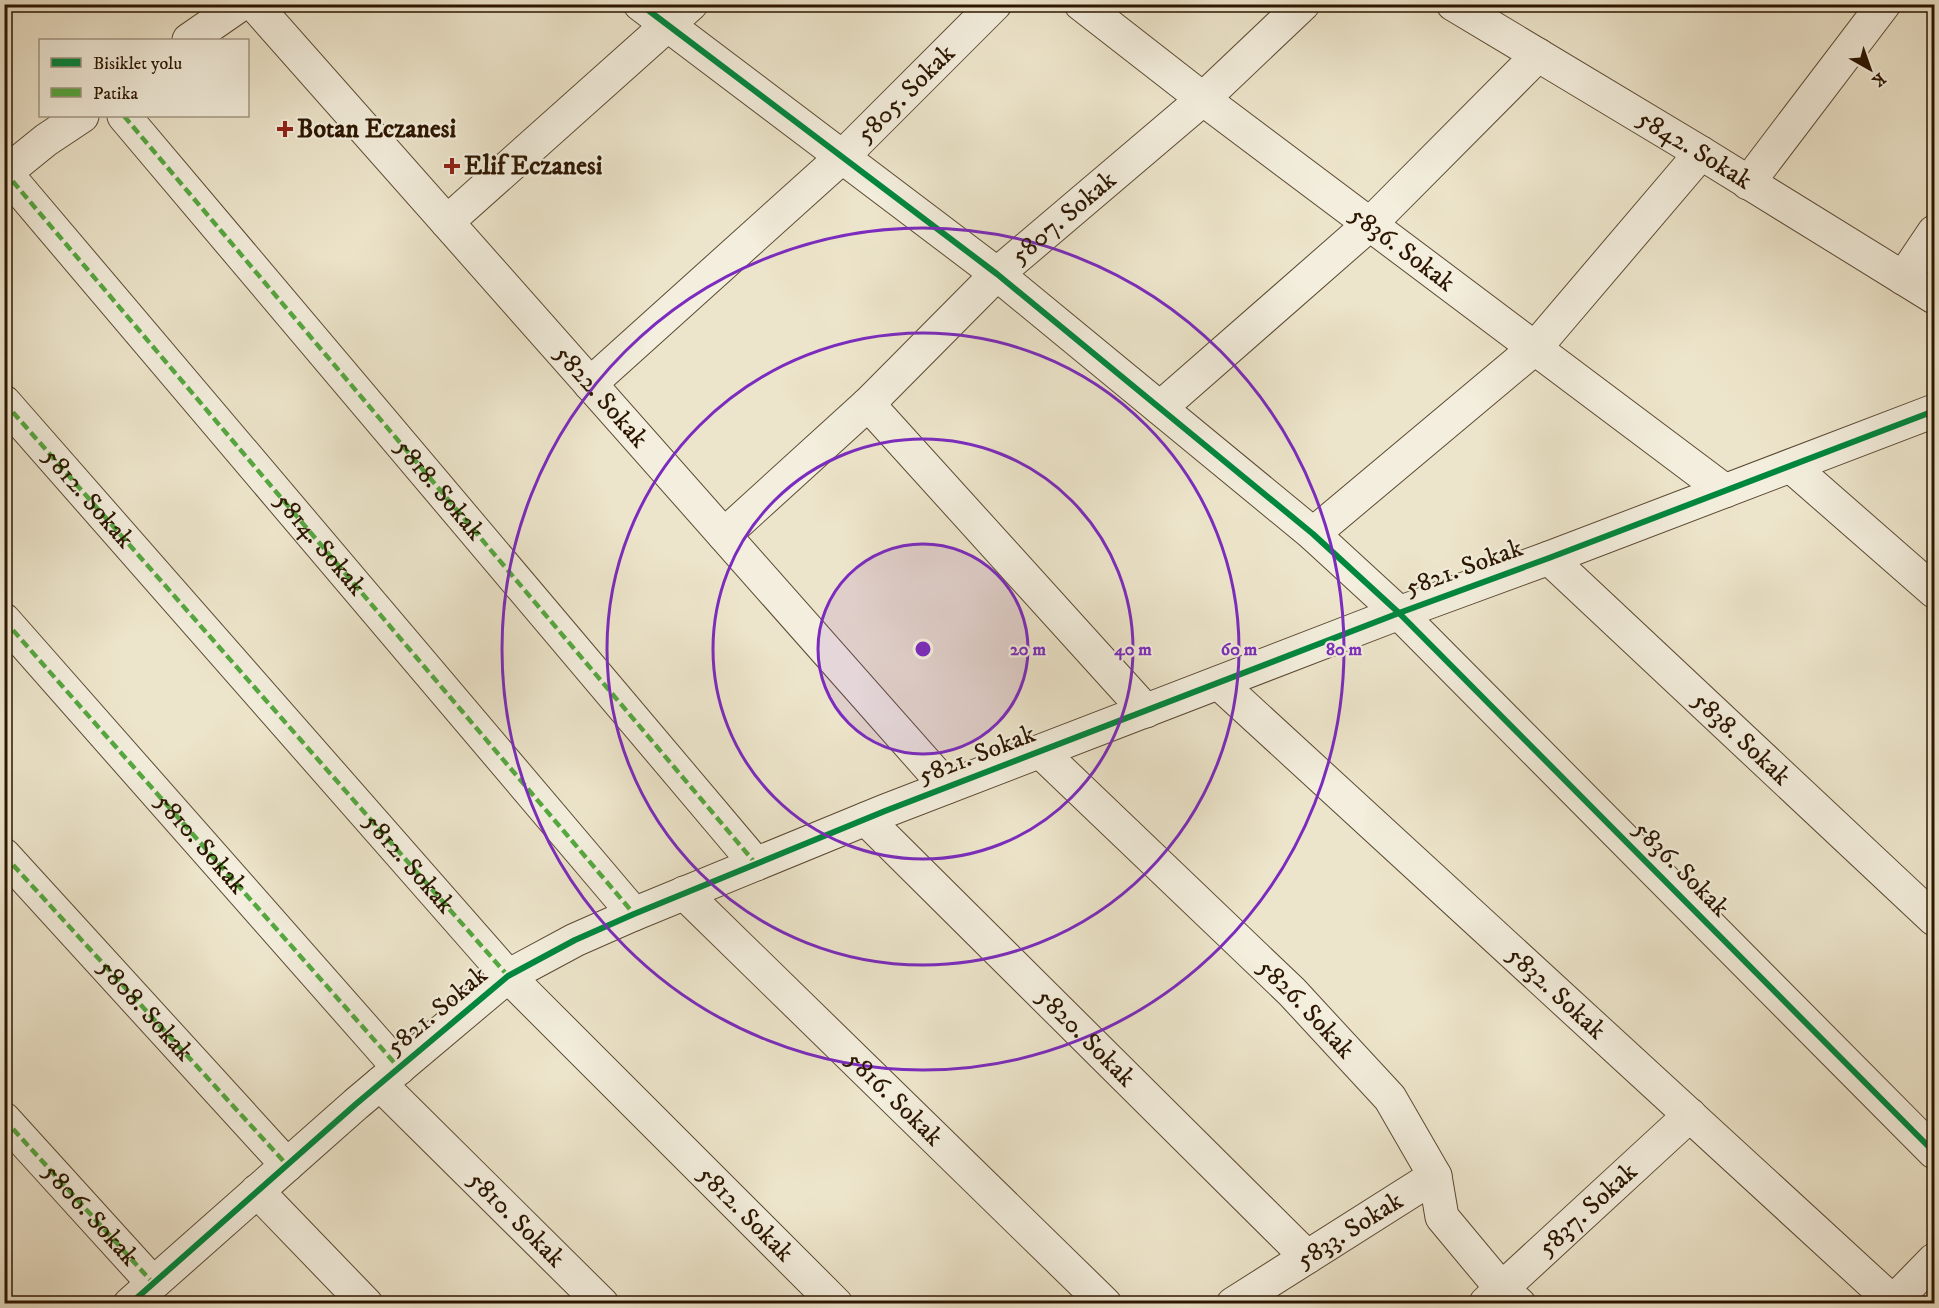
<svg xmlns="http://www.w3.org/2000/svg" width="1939" height="1308" viewBox="0 0 1939 1308" font-family="'IM FELL DW Pica',serif">
<rect width="100%" height="100%" fill="#ede5cb"/>
<filter id="stains"><feTurbulence type="fractalNoise" baseFrequency=".00333" numOctaves="4"/><feColorMatrix values="0 0 0 0 .2 0 0 0 0 .09 0 0 0 0 .02 0 0 0 .5 -.17"/></filter>
<radialGradient id="worn" r=".72"><stop offset=".6" stop-color="#630" stop-opacity="0"/><stop offset="1" stop-color="#630" stop-opacity=".3"/></radialGradient>
<g fill="none" stroke-linecap="round" stroke-linejoin="round">
<defs>
<g id="minor">
<path id="s1" d="M 254,4 L 947,787"/>
<polyline points="640,4 997,274 1313,534 1399,613 1934,1152"/>
<path id="s2" d="M 1081,4 L 1203,99 L 1725,491"/>
<path id="s3" d="M 1453,4 L 1701,153 L 1934,297"/>
<polyline points="189,40 241,4"/>
<path id="s4" d="M 124,116 L 756,864"/>
<path id="s5" d="M 4,171 L 634,914"/>
<polyline points="4,174 46,140 82,116"/>
<polyline points="1748,183 1884,4"/>
<polyline points="447,222 691,4"/>
<polyline points="1903,278 1934,232"/>
<path id="s6" d="M 590,384 L 842,157 L 995,4"/>
<path id="s7" d="M 4,402 L 508,976 L 836,1304"/>
<polyline points="868,404 1146,711"/>
<polyline points="1160,408 1370,224 1538,55"/>
<polyline points="1791,466 1934,591"/>
<polyline points="1313,534 1535,348 1701,153"/>
<path id="s8" d="M 724,535 L 868,404 L 997,274 L 1203,99 L 1303,4"/>
<path id="s9" d="M 1549,558 L 1934,919"/>
<path id="s10" d="M 4,620 L 399,1068"/>
<path id="s11" d="M 1219,683 L 1893,1302"/>
<path id="s12" d="M 1041,752 L 1292,992 L 1390,1098 L 1435,1176 L 1442,1217 L 1502,1289 L 1519,1304"/>
<path id="s13" d="M 866,819 L 1307,1257"/>
<path id="s14" d="M 4,855 L 287,1165"/>
<path id="s15" d="M 684,893 L 1105,1304"/>
<path id="s16" d="M 380,1084 L 602,1304"/>
<polyline points="4,1119 153,1283"/>
<polyline points="257,1191 366,1304"/>
<path id="s17" d="M 1486,1303 L 1690,1115"/>
<polyline points="130,1304 356,1104 508,976 575,940 634,914 885,811 1399,613 1549,558 1934,411"/>
<path id="s18" d="M 1233,1304 L 1435,1176"/>
<polyline points="1891,1304 1934,1260"/>
</g>
</defs>
<!-- minor casing -->
<use href="#minor" stroke="#5c4a34" stroke-width="35"/>
<!-- minor -->
<use href="#minor" stroke="#f3eedd" stroke-width="33"/>
<!-- quiet -->
<g stroke="#54a940" stroke-width="4.5" stroke-dasharray="9 4.5" stroke-linecap="butt">
<polyline points="124,116 756,864"/>
<polyline points="4,171 634,914"/>
<path id="s19" d="M 4,402 L 508,976"/>
<polyline points="4,620 399,1068"/>
<polyline points="4,855 287,1165"/>
<path id="s20" d="M 4,1119 L 153,1283"/>
</g>
<defs>
<g id="cycleway">
<polyline points="640,4 997,274 1313,534 1399,613 1934,1152"/>
<polyline points="130,1304 356,1104 508,976 575,940 634,914 885,811 1399,613 1549,558 1934,411"/>
</g>
</defs>
<!-- cycleway casing -->
<use href="#cycleway" stroke="#f3eedd" stroke-width="10"/>
<!-- cycleway -->
<use href="#cycleway" stroke="#00873e" stroke-width="6"/>
</g>
<!-- distance rings -->
<circle cx="923" cy="649" r="105" fill="#7b2cbf" fill-opacity=".12"/>
<g fill="none" stroke="#7b2cbf" stroke-width="3">
<circle cx="923" cy="649" r="105"/>
<circle cx="923" cy="649" r="210"/>
<circle cx="923" cy="649" r="316"/>
<circle cx="923" cy="649" r="421"/>
</g>
<!-- markers -->
<g fill="#8f2418" stroke="#f3eedd" stroke-width="2">
<path d="M282 120h6v6h6v6h-6v6h-6v-6h-6v-6h6z"/>
<path d="M449 157h6v6h6v6h-6v6h-6v-6h-6v-6h6z"/>
</g>
<g text-anchor="middle" dominant-baseline="central" stroke-width="4.5" stroke-linejoin="round" paint-order="stroke">
<!-- street labels -->
<g font-size="26" fill="#2c1601" stroke="#f3eedd">
<text stroke="none"><textPath href="#s6" startOffset="429">5805. Sokak</textPath></text>
<text stroke="none"><textPath href="#s3" startOffset="282">5842. Sokak</textPath></text>
<text stroke="none"><textPath href="#s8" startOffset="465">5807. Sokak</textPath></text>
<text stroke="none"><textPath href="#s2" startOffset="404">5836. Sokak</textPath></text>
<text stroke="none"><textPath href="#s1" startOffset="524">5822. Sokak</textPath></text>
<text stroke="none"><textPath href="#s4" startOffset="489">5818. Sokak</textPath></text>
<text stroke="none"><textPath href="#s19" startOffset="128">5812. Sokak</textPath></text>
<text stroke="none"><textPath href="#s5" startOffset="489">5814. Sokak</textPath></text>
<text transform="translate(1464 568) rotate(-20)">5821. Sokak</text>
<text stroke="none"><textPath href="#s9" startOffset="264">5838. Sokak</textPath></text>
<text transform="translate(977 755) rotate(-21)">5821. Sokak</text>
<text stroke="none"><textPath href="#s10" startOffset="298">5810. Sokak</textPath></text>
<text stroke="none"><textPath href="#s19" startOffset="614">5812. Sokak</textPath></text>
<text transform="translate(1681 869) rotate(45)">5836. Sokak</text>
<text stroke="none"><textPath href="#s11" startOffset="458">5832. Sokak</textPath></text>
<text stroke="none"><textPath href="#s14" startOffset="210">5808. Sokak</textPath></text>
<text stroke="none"><textPath href="#s12" startOffset="369">5826. Sokak</textPath></text>
<text transform="translate(437 1011) rotate(-40)">5821. Sokak</text>
<text stroke="none"><textPath href="#s13" startOffset="310">5820. Sokak</textPath></text>
<text stroke="none"><textPath href="#s15" startOffset="294">5816. Sokak</textPath></text>
<text stroke="none"><textPath href="#s17" startOffset="138">5837. Sokak</textPath></text>
<text stroke="none"><textPath href="#s7" startOffset="1100">5812. Sokak</textPath></text>
<text stroke="none"><textPath href="#s20" startOffset="129">5806. Sokak</textPath></text>
<text stroke="none"><textPath href="#s16" startOffset="192">5810. Sokak</textPath></text>
<text stroke="none"><textPath href="#s18" startOffset="138">5833. Sokak</textPath></text>
</g>
<!-- poi labels -->
<g font-size="26" font-weight="bold" fill="#2c1601" stroke="#f3eedd" text-anchor="start">
<text x="297" y="129">Botan Eczanesi</text>
<text x="464" y="166">Elif Eczanesi</text>
</g>
</g>
<circle cx="923" cy="649" r="9" fill="#7b2cbf" stroke="#f3eedd" stroke-width="3"/>
<g font-size="18" text-anchor="middle" font-weight="bold" fill="#7b2cbf" stroke="#f3eedd" stroke-width="4.5" stroke-linejoin="round" paint-order="stroke">
<text x="1028" y="655">20 m</text>
<text x="1133" y="655">40 m</text>
<text x="1239" y="655">60 m</text>
<text x="1344" y="655">80 m</text>
</g>
<!-- margin -->
<rect width="1939" height="1308" fill="none" stroke="#ede5cb" stroke-width="24"/>
<rect x="6" y="6" width="1927" height="1296" fill="none" stroke="#2c1601" stroke-width="3"/>
<rect x="12" y="12" width="1915" height="1284" fill="none" stroke="#2c1601" stroke-width="1.5"/>
<!-- legend -->
<rect x="39" y="39" width="210" height="78" fill="#f3eedd" stroke="#a39885" stroke-width="1.5"/>
<rect x="51" y="58" width="30" height="9" fill="#00873e" stroke="#a39885" stroke-width="1.5"/>
<text x="93" y="69" font-size="18" fill="#2c1601">Bisiklet yolu</text>
<rect x="51" y="88" width="30" height="9" fill="#54a940" stroke="#a39885" stroke-width="1.5"/>
<text x="93" y="99" font-size="18" fill="#2c1601">Patika</text>
<!-- north arrow -->
<g transform="translate(1870 69) rotate(140)" stroke="#f3eedd" stroke-width="4.5" paint-order="stroke">
<path d="M0-4.5L10 22L0 15L-10 22Z" fill="#2c1601"/>
<text y="-9" font-size="16" font-weight="bold" text-anchor="middle" fill="#2c1601">K</text>
</g>
<rect width="100%" height="100%" filter="url(#stains)"/>
<rect width="100%" height="100%" fill="url(#worn)"/>
</svg>
